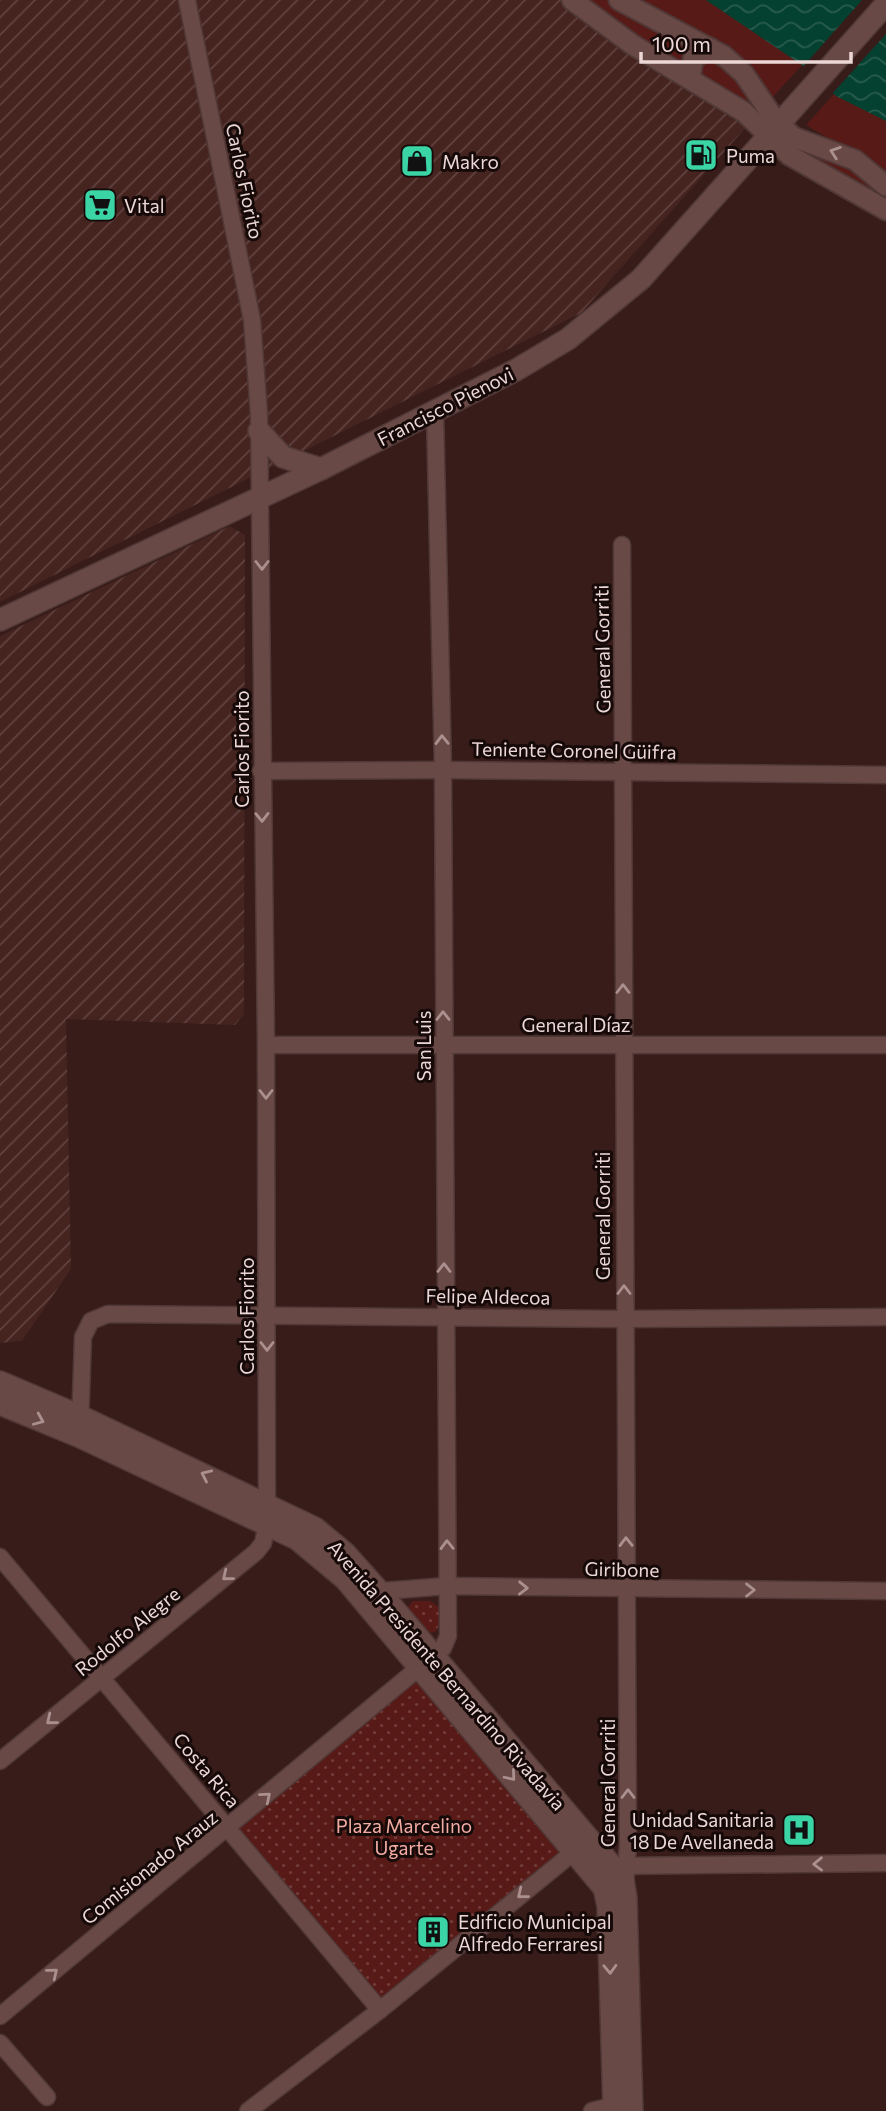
<svg xmlns="http://www.w3.org/2000/svg" width="886" height="2111" viewBox="0 0 886 2111" font-family="Commissioner,sans-serif">
<defs>
<pattern id="industrial-furrows" width="10" height="10" patternUnits="userSpaceOnUse" patternTransform="scale(1.75)"><rect width="10" height="10" fill="#45231f"/><path d="M-1 1l2-2M0 10L10 0M9 11l2-2" fill="none" stroke="#60423f"/></pattern>
<pattern id="park-dots" width="8" height="8" patternUnits="userSpaceOnUse" patternTransform="scale(1.75)"><rect width="8" height="8" fill="#581a17"/><path d="M2 2h.1M6 6h.1" fill="none" stroke="#703b38" stroke-width="1.8" stroke-linecap="round"/></pattern>
<pattern id="water-waves" width="16" height="10" patternUnits="userSpaceOnUse" patternTransform="scale(1.75)"><rect width="16" height="10" fill="#044130"/><path d="M0 5q4-4 8 0t8 0" fill="none" stroke="#295c4d"/></pattern>
</defs>
<rect width="100%" height="100%" fill="#371c19"/>
<!-- industrial -->
<g fill="url(#industrial-furrows)">
<polygon points="0,0 626,0 771,99 581,313 0,602"/>
<polygon points="230,526 245,535 244,1014 235,1025 66,1019 71,1269 22,1341 0,1343 0,636"/>
</g>
<!-- grass -->
<g fill="#581a17">
<polygon points="572,0 619,0 710,47 771,114 886,186 886,210"/>
<polygon points="630,0 706,0 802,65 771,99"/>
<polygon points="834,94 886,121 886,177 864,160 806,125"/>
</g>
<!-- park -->
<g fill="url(#park-dots)">
<polygon points="413,1601 430,1601 439,1607 439,1625 435,1632 428,1633 406,1610"/>
<polygon points="419,1668 575,1851 380,2010 228,1828"/>
</g>
<!-- water -->
<polygon fill="url(#water-waves)" points="706,0 886,0 886,121 836,96 802,65"/>
<!-- pier -->
<polygon fill="#371c19" points="862,0 886,0 886,34 831,95 801,69"/>
<g fill="none" stroke-linecap="round" stroke-linejoin="round">
<defs>
<g id="minor">
<polyline points="622,545 628,1845 625,1886"/>
<polyline points="261,771 443,770 886,775"/>
<polyline points="266,1045 886,1045"/>
<polyline points="80,1426 83,1337 91,1321 108,1314 624,1319 886,1317"/>
<polyline points="0,1557 380,2010"/>
<polyline points="370,1592 447,1586 886,1591"/>
<polyline points="0,1761 256,1552 263,1543 267,1524 266,1045 259,414 252,320 187,0"/>
<polyline points="618,1866 886,1863"/>
<polyline points="0,2016 433,1656 443,1648 448,1636 443,770 435,413"/>
<polyline points="0,2043 47,2097"/>
<polyline points="248,2111 380,2010 575,1851 581,1853"/>
<polyline points="592,2111 623,2103"/>
</g>
<g id="tertiary">
<polyline points="572,0 633,45 744,112 789,155 886,210"/>
<polyline points="619,0 724,56 744,74 771,114 793,137 855,160 886,186"/>
<polyline points="690,79 693,59 710,48"/>
</g>
<g id="secondary">
<polyline points="259,431 283,457 321,469"/>
<polyline points="0,620 321,469 516,370 568,339 641,279 886,4"/>
<polyline points="0,1382 82,1417 315,1528 345,1553 379,1591 623,1879 626,1898 632,2111"/>
<polyline points="0,1404 78,1436 297,1539 345,1579 604,1888 608,1906 614,2111"/>
</g>
</defs>
<!-- minor casing -->
<use href="#minor" stroke="#4f3836" stroke-width="19"/>
<!-- tertiary casing -->
<use href="#tertiary" stroke="#4f3836" stroke-width="23"/>
<!-- secondary casing -->
<use href="#secondary" stroke="#4f3836" stroke-width="24"/>
<!-- minor -->
<use href="#minor" stroke="#694946" stroke-width="16"/>
<!-- tertiary -->
<use href="#tertiary" stroke="#694946" stroke-width="19"/>
<!-- secondary -->
<use href="#secondary" stroke="#694946" stroke-width="21"/>
</g>
<!-- one-way arrows -->
<defs><path id="oneway-chevron" d="M-2-3.5L2.5 0L-2 3.5" fill="none" stroke-width="1.6" stroke-linecap="round" stroke-linejoin="round" transform="scale(1.75)"/></defs>
<g stroke="#aa908e">
<use href="#oneway-chevron" transform="translate(835 152) rotate(-161)"/>
<use href="#oneway-chevron" transform="translate(262 565) rotate(90)"/>
<use href="#oneway-chevron" transform="translate(442 740) rotate(-91)"/>
<use href="#oneway-chevron" transform="translate(262 817) rotate(89)"/>
<use href="#oneway-chevron" transform="translate(623 989) rotate(-90)"/>
<use href="#oneway-chevron" transform="translate(443 1016) rotate(-90)"/>
<use href="#oneway-chevron" transform="translate(266 1094) rotate(90)"/>
<use href="#oneway-chevron" transform="translate(444 1268) rotate(-90)"/>
<use href="#oneway-chevron" transform="translate(624 1290) rotate(-90)"/>
<use href="#oneway-chevron" transform="translate(267 1346) rotate(90)"/>
<use href="#oneway-chevron" transform="translate(39 1420) rotate(23)"/>
<use href="#oneway-chevron" transform="translate(206 1475) rotate(-155)"/>
<use href="#oneway-chevron" transform="translate(626 1542) rotate(-91)"/>
<use href="#oneway-chevron" transform="translate(447 1545) rotate(-91)"/>
<use href="#oneway-chevron" transform="translate(227 1576) rotate(141)"/>
<use href="#oneway-chevron" transform="translate(523 1588) rotate(1)"/>
<use href="#oneway-chevron" transform="translate(750 1590)"/>
<use href="#oneway-chevron" transform="translate(51 1720) rotate(141)"/>
<use href="#oneway-chevron" transform="translate(511 1776) rotate(50)"/>
<use href="#oneway-chevron" transform="translate(628 1794) rotate(-90)"/>
<use href="#oneway-chevron" transform="translate(266 1797) rotate(-40)"/>
<use href="#oneway-chevron" transform="translate(818 1864) rotate(179)"/>
<use href="#oneway-chevron" transform="translate(522 1894) rotate(141)"/>
<use href="#oneway-chevron" transform="translate(610 1969) rotate(88)"/>
<use href="#oneway-chevron" transform="translate(53 1973) rotate(-39)"/>
</g>
<!-- icons -->
<defs>
<symbol id="fuel-square" viewBox="-11 -11 22 22"><rect x="-9" y="-9" width="18" height="18" rx="4" fill="#3ad4a5" stroke="#160a09"/><path d="M-5.5-6h7V0h2V4h1.3V-2.5L3-4.5l.8-.8L6-3V5H2.5V1h-1V6h-7ZM-4.2-4.7v3.2H.2V-4.7Z" fill="#111"/></symbol>
<symbol id="shop-square" viewBox="-11 -11 22 22"><rect x="-9" y="-9" width="18" height="18" rx="4" fill="#3ad4a5" stroke="#160a09"/><path d="M-5-2.5h2.3a2.7 3.5 0 0 1 5.4 0H5L5.5 6h-11ZM-1.5-2.5h3a1.5 2.3 0 0 0-3 0Z" fill="#111"/></symbol>
<symbol id="supermarket-square" viewBox="-11 -11 22 22"><rect x="-9" y="-9" width="18" height="18" rx="4" fill="#3ad4a5" stroke="#160a09"/><path d="M-6-5.5h2.5l.6 2H6L4.5 2H-2.5L-4.4-4H-6ZM-1.5 3.2a1.3 1.3 0 1 0 .1 0ZM3 3.2a1.3 1.3 0 1 0 .1 0Z" fill="#111"/></symbol>
<symbol id="hospital-square" viewBox="-11 -11 22 22"><rect x="-9" y="-9" width="18" height="18" rx="4" fill="#3ad4a5" stroke="#160a09"/><path d="M-5-5h3v3.5h4V-5h3V5h-3V1.5h-4V5h-3Z" fill="#111"/></symbol>
<symbol id="building-square" viewBox="-11 -11 22 22"><rect x="-9" y="-9" width="18" height="18" rx="4" fill="#3ad4a5" stroke="#160a09"/><path d="M-4-6H4V6H1V3H-1V6H-4ZM-2.5-4.3h1.7v1.8h-1.7ZM.8-4.3h1.7v1.8H.8ZM-2.5-1h1.7V.8h-1.7ZM.8-1h1.7V.8H.8Z" fill="#111"/></symbol>
</defs>
<g fill-rule="evenodd">
<use href="#fuel-square" x="682" y="136" width="38" height="38"/>
<use href="#shop-square" x="398" y="142" width="38" height="38"/>
<use href="#supermarket-square" x="81" y="186" width="38" height="38"/>
<use href="#hospital-square" x="780" y="1811" width="38" height="38"/>
<use href="#building-square" x="414" y="1913" width="38" height="38"/>
</g>
<g text-anchor="middle" dominant-baseline="central" stroke-width="6" stroke-linejoin="round" paint-order="stroke">
<!-- poi labels -->
<g font-size="19" fill="#ecd8d6" stroke="#160a09" text-anchor="start">
<text x="726" y="155">Puma</text>
<text x="442" y="161">Makro</text>
<text x="124" y="205">Vital</text>
<text x="774" y="1819" text-anchor="end">Unidad Sanitaria<tspan x="774" dy="22">18 De Avellaneda</tspan></text>
<text x="458" y="1921">Edificio Municipal<tspan x="458" dy="22">Alfredo Ferraresi</tspan></text>
</g>
<!-- street labels -->
<g font-size="19" fill="#ecd8d6" stroke="#160a09">
<text transform="translate(245 181) rotate(78)">Carlos Fiorito</text>
<text transform="translate(445 406) rotate(-27)">Francisco Pienovi</text>
<text transform="translate(602 649) rotate(-91)">General Gorriti</text>
<text transform="translate(241 749) rotate(-90)">Carlos Fiorito</text>
<text transform="translate(574 750) rotate(1)">Teniente Coronel Güifra</text>
<text x="576" y="1024">General Díaz</text>
<text transform="translate(423 1046) rotate(-90)">San Luis</text>
<text transform="translate(602 1216) rotate(-90)">General Gorriti</text>
<text transform="translate(488 1296) rotate(1)">Felipe Aldecoa</text>
<text transform="translate(246 1316) rotate(-90)">Carlos Fiorito</text>
<text transform="translate(622 1569) rotate(1)">Giribone</text>
<text transform="translate(127 1631) rotate(-39)">Rodolfo Alegre</text>
<text transform="translate(447 1675) rotate(49)">Avenida Presidente Bernardino Rivadavia</text>
<text transform="translate(207 1770) rotate(50)">Costa Rica</text>
<text transform="translate(607 1783) rotate(-90)">General Gorriti</text>
<text transform="translate(149 1867) rotate(-39)">Comisionado Arauz</text>
</g>
<!-- park labels -->
<g font-size="19" fill="#f3aca4" stroke="#160a09">
<text x="404" y="1825">Plaza Marcelino<tspan x="404" dy="22">Ugarte</tspan></text>
</g>
</g>
<!-- scale -->
<path d="M641 52v10h210v-10" fill="none" stroke="#ecd8d6" stroke-width="3.5"/>
<text x="652" y="52" font-size="21" fill="#ecd8d6" stroke="#160a09" stroke-width="5" paint-order="stroke">100 m</text>
</svg>
